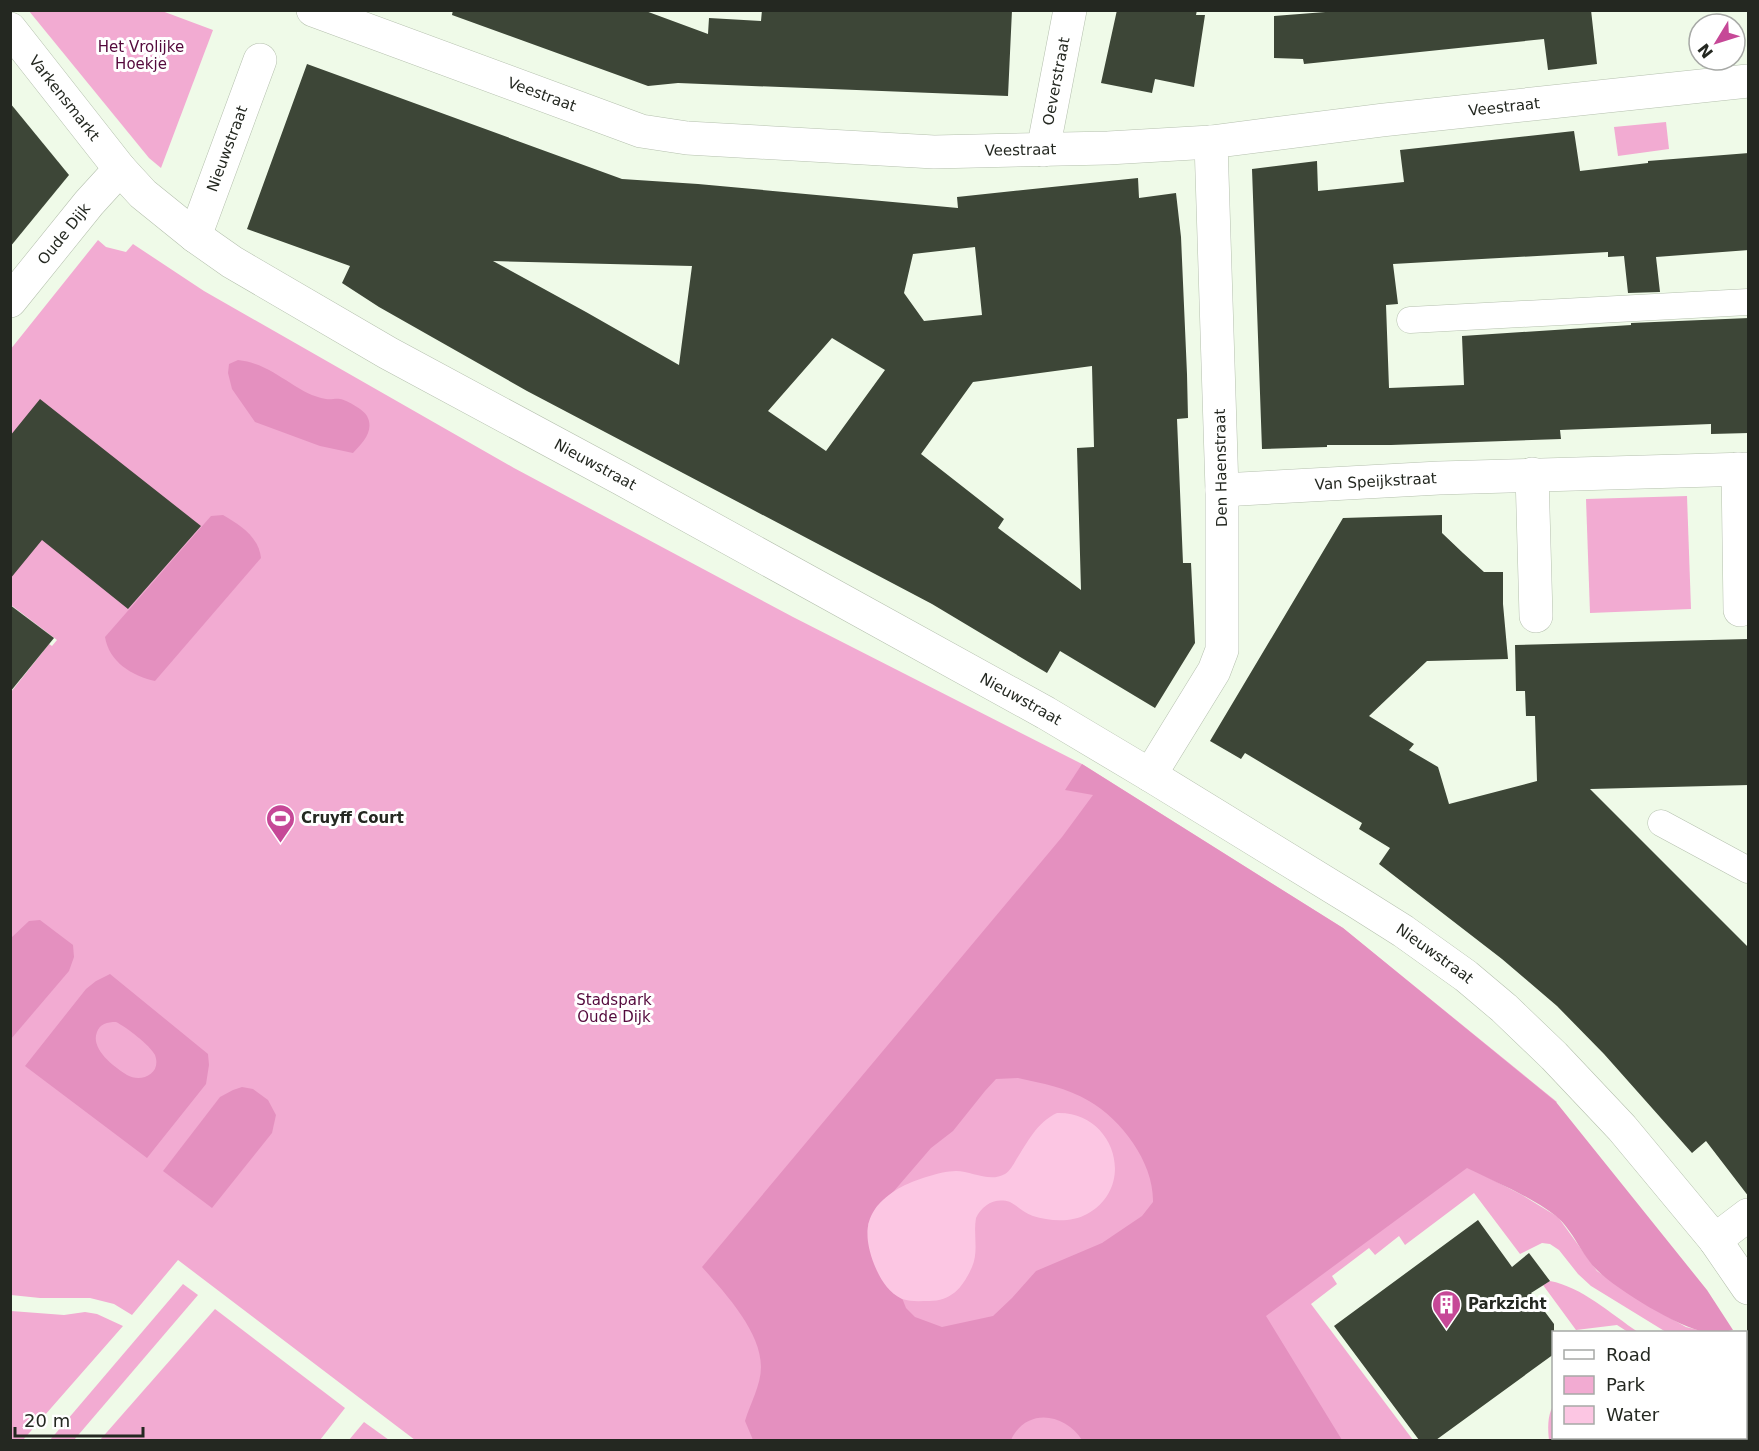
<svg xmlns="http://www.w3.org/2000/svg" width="1759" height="1451" viewBox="0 0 1759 1451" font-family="'DejaVu Sans',sans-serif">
<rect width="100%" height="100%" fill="#effae8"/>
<!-- green -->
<g fill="#f2abd2">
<polygon points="29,11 162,11 213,30 161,168 149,158"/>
<polygon points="1666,122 1669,149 1618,156 1614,127"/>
<polygon points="98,240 106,247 126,252 133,244 204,291 514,468 793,617 1082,764 1343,928 1557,1102 1468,1167 1522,1195 1558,1217 1597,1271 1645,1304 1686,1327 1707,1332 1666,1332 1591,1286 1578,1274 1559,1250 1550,1244 1542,1243 1520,1254 1474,1193 1405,1245 1399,1236 1375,1255 1369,1248 1332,1276 1337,1284 1311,1304 1413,1440 415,1440 178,1260 132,1315 114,1304 90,1298 40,1298 11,1295 11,692 49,644 52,646 57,640 11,605 10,350"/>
<polygon points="1687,496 1691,609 1590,613 1586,499"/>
<path d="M 1550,1281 C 1582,1287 1611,1314 1638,1332 L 1628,1332 L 1617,1325 L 1576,1330 L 1543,1285 Z"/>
<polygon points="183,1284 198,1295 74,1440 50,1440"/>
<polygon points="215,1309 345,1408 320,1440 100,1440"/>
<polygon points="11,1311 64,1315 85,1312 97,1314 123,1326 23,1440 11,1440"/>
<path d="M 1553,1406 L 1554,1438 L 1640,1438 L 1641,1440 L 1549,1440 C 1548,1430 1547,1416 1553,1406 Z"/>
<polygon points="364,1422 389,1440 349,1440"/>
</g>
<!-- forest -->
<g fill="#e490bf" fill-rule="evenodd">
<path d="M 238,360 C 275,364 295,394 326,399 C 331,400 336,398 340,399 C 347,400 364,410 367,416 C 375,431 362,443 353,453 L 320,446 L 255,422 L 232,389 L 228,373 L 229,364 Z"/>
<path d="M 223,515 C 240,525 259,537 261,558 L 155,681 C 132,676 109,662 105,637 L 211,516 Z"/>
<path d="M 1082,764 L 1343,928 L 1556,1102 L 1707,1290 L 1733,1330 C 1724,1332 1714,1334 1705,1332 C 1678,1327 1619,1291 1598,1271 C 1582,1256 1573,1230 1556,1216 C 1530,1196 1497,1183 1467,1168 L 1266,1316 L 1342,1440 L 1082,1440 C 1065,1413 1026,1407 1011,1440 L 753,1440 L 745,1421 C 750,1404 761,1385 761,1367 C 761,1331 724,1292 702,1267 L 1062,837 L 1093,795 L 1065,790 ZM 1018,1078 C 1041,1083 1068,1088 1089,1101 C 1122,1120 1154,1163 1153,1202 L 1142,1216 L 1102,1243 L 1036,1271 L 1012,1298 L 993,1316 L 942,1327 L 915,1317 L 906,1308 L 902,1298 L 893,1293 L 868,1224 L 877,1206 L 894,1191 L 931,1148 L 953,1131 L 985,1091 L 996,1079 Z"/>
<polygon points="40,920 73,945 74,957 69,971 11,1039 11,938 29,921"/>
<path d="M 110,974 L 208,1054 L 209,1065 L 206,1084 L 147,1158 L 25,1066 L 86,989 L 96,981 ZM 116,1022 C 126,1027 150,1045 155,1055 C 162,1074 141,1083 127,1075 C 114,1067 90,1049 97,1032 C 100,1024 107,1022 116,1022 Z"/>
<polygon points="242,1087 253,1089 268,1100 276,1115 272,1133 212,1208 163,1171 220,1097 233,1090"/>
</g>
<!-- water -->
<path fill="#fcc6e3" d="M 1057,1113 C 1114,1111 1138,1186 1087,1214 C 1071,1223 1049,1221 1033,1216 C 1024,1213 1018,1206 1010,1202 C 995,1197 982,1205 976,1218 C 973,1234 979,1251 972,1267 C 963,1287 952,1301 929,1301 C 920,1301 911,1302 902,1299 C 888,1292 880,1279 874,1264 C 862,1232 865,1210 896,1190 C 908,1182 940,1171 956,1171 C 972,1171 989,1183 1005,1174 C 1010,1171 1013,1165 1016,1160 C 1027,1143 1037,1122 1057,1113 Z"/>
<!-- building -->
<g fill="#3d4637" fill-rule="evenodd">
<polygon points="453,10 643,10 708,34 709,18 761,21 762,10 1012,10 1008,96 678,83 648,86 452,15"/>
<polygon points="1117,10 1197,10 1196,15 1205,15 1194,87 1155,79 1152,93 1101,83"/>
<polygon points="1351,10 1591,10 1597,64 1548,70 1544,39 1304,64 1303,59 1274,58 1274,16"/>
<path d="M 307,64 L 622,179 L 698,184 L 958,208 L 957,197 L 1138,178 L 1139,198 L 1176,193 L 1181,237 L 1187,374 L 1188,418 L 1177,419 L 1183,563 L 1191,563 L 1195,643 L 1155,708 L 1060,651 L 1047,673 L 932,604 L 527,391 L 379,307 L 342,283 L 350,266 L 247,229 ZM 975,247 L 982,315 L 924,321 L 904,293 L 913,254 ZM 493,261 L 692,266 L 679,365 L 586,312 ZM 832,338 L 885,370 L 826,451 L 768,411 ZM 1092,366 L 1094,447 L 1077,448 L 1081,590 L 998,528 L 1004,519 L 921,454 L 973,382 Z"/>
<polygon points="10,103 69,175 10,247"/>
<polygon points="1574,131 1580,171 1648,163 1648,161 1749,153 1749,250 1656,257 1660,292 1628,293 1624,256 1608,257 1608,252 1393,264 1398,304 1386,305 1389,388 1464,385 1462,336 1631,325 1631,323 1749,318 1749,433 1711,434 1711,424 1560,430 1561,439 1391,445 1327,445 1327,447 1262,449 1252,169 1317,161 1318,191 1404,182 1400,150"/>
<polygon points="40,399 201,526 128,609 42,540 10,579 10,436"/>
<polygon points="1442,515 1442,533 1463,553 1484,572 1503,572 1503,604 1508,659 1427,661 1369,716 1414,744 1409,750 1438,767 1449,804 1537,781 1535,716 1526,716 1525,691 1516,691 1515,645 1749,639 1749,785 1590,789 1749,948 1749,1197 1706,1141 1692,1153 1604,1054 1557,1006 1502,959 1379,864 1390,848 1359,829 1362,823 1245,753 1241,759 1210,741 1343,518"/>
<polygon points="10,605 54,638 10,692"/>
<polygon points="1478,1220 1512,1267 1529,1253 1550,1281 1531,1293 1554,1324 1554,1354 1436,1440 1419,1440 1334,1326"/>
</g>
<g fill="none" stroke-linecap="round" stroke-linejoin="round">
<defs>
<g id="service">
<polyline points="1410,320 1748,302"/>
<polyline points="1661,823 1748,870"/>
<polyline points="1746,1395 1748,1393"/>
</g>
<g id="minor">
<path id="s1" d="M 313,10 L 641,131 L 687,138 L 934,152 L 1108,148 L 1211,142 L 1383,120 L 1748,81"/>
<path id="s2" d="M 10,29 L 120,169 L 143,194 L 195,236 L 232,262 L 388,353 L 622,479 L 1046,713 L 1150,775 L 1357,902 L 1403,931 L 1466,976 L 1504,1008 L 1554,1056 L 1622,1128 L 1715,1240 L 1748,1288"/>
<path id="s3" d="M 1043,150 L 1070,10"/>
<path id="s4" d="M 195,236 L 260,60"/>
<path id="s5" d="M 10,301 L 89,203 L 120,169"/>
<polyline points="1738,469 1740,610"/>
<polyline points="1532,474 1536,616"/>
<path id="s6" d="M 1222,490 L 1439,478 L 1748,469"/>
<polyline points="1150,775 1214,671 1222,650 1222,490 1211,142"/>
<polyline points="1715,1240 1748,1215"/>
</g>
</defs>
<!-- service casing -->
<use href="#service" stroke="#b5c0ae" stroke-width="27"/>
<!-- minor casing -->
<use href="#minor" stroke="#b5c0ae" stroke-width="34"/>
<!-- service -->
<use href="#service" stroke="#fff" stroke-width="26"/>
<!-- minor -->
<use href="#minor" stroke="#fff" stroke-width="33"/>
</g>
<!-- icons -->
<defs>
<symbol id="stadium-pin" viewBox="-11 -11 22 30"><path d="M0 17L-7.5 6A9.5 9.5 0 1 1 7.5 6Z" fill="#c64897" stroke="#fff"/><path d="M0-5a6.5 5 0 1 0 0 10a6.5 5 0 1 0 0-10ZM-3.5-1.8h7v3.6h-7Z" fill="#fff"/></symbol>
<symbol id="building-pin" viewBox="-11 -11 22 30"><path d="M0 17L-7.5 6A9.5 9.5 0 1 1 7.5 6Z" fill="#c64897" stroke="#fff"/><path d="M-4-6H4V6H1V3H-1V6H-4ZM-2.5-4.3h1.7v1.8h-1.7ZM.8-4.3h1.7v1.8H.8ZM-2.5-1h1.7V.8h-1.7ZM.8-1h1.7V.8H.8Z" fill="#fff"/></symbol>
</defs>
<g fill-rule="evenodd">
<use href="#stadium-pin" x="264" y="802" width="33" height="45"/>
<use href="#building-pin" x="1430" y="1288" width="33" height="45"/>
</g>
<g text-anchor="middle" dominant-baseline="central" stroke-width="6" stroke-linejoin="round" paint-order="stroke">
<!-- park labels -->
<g font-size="15" fill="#54093c" stroke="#fff">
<text x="141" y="47">Het Vrolijke<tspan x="141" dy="17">Hoekje</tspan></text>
<text x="614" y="1000">Stadspark<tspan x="614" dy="17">Oude Dijk</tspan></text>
</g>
<!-- street labels -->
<g font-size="15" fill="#242821" stroke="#fff">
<text stroke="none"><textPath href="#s3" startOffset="70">Oeverstraat</textPath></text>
<text stroke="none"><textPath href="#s1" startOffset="244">Veestraat</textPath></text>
<text stroke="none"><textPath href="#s2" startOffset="88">Varkensmarkt</textPath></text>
<text stroke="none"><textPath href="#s1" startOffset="1216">Veestraat</textPath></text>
<text stroke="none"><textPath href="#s4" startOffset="93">Nieuwstraat</textPath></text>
<text stroke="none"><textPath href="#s1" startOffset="730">Veestraat</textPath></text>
<text stroke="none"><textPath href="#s5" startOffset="86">Oude Dijk</textPath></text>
<text stroke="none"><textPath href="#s2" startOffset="740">Nieuwstraat</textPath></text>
<text transform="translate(1221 468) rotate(-91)">Den Haenstraat</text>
<text stroke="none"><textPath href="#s6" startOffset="154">Van Speijkstraat</textPath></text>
<text stroke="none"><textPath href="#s2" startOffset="1226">Nieuwstraat</textPath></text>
<text stroke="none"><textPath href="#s2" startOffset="1712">Nieuwstraat</textPath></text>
</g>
<!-- poi labels -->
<g font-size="15" font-weight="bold" fill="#242821" stroke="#fff" text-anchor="start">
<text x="301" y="818">Cruyff Court</text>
<text x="1468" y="1304">Parkzicht</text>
</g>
</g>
<!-- border -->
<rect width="1759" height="1451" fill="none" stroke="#242821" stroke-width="24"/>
<!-- legend -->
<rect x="1552" y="1331" width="195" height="108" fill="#ffffff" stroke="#a7a9a6" stroke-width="1.5"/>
<rect x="1564" y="1350" width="30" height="9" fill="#ffffff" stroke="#a7a9a6" stroke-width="1.5"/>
<text x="1606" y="1361" font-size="18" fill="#242821">Road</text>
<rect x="1564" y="1376" width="30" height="18" fill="#f2abd2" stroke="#a7a9a6" stroke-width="1.5"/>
<text x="1606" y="1391" font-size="18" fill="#242821">Park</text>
<rect x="1564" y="1406" width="30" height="18" fill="#fcc6e3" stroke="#a7a9a6" stroke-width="1.5"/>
<text x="1606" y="1421" font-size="18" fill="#242821">Water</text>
<!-- north arrow -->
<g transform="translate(1717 42) rotate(232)"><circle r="28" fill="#ffffff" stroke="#a7a9a6" stroke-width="1.5"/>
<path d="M0-4.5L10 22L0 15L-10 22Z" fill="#c64897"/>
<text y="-9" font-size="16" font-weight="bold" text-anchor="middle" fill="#242821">N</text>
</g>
<!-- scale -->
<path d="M15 1427v9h128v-9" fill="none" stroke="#242821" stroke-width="3"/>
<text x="24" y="1427" font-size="18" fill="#242821" stroke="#ffffff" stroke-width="4.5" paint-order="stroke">20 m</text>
</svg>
